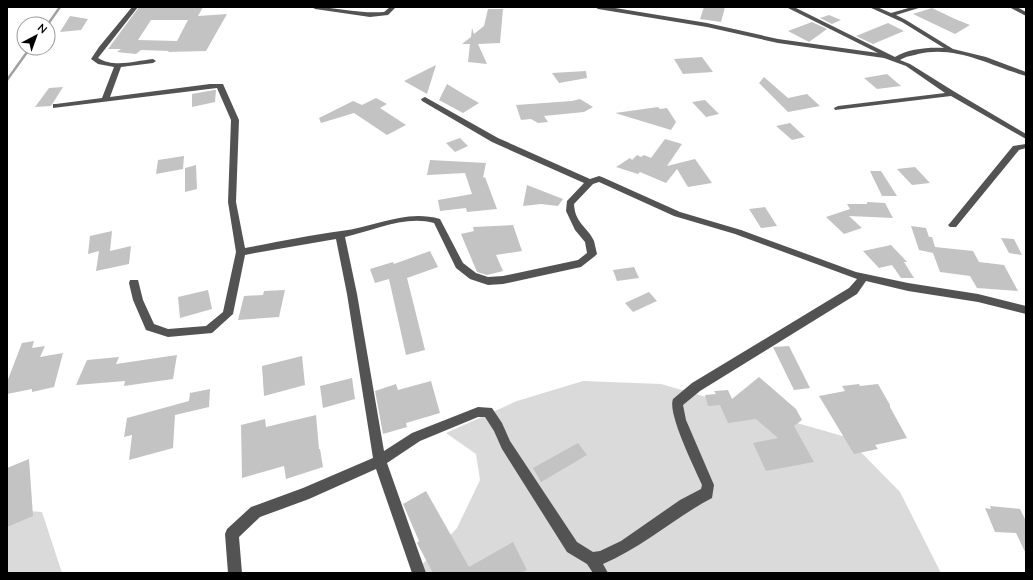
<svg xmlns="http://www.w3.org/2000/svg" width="1033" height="580" viewBox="0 0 1033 580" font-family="'Nunito Sans',sans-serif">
<rect width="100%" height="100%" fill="#fff"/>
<!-- green -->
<g fill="#dadada">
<polygon points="583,381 661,384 846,437 900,492 941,573 414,573 457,528 480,480 476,454 446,433 517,401"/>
<polygon points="17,510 42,512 62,573 7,573 7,516"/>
</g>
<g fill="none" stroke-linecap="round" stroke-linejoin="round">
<!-- stream -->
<g stroke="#a1a1a1" stroke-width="2.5">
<polyline points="48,24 60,7"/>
<polyline points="7,80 30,48"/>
</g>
</g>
<!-- building -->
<g fill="#c3c3c3" fill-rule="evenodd">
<path d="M 139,7 L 203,7 L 198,16 L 227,14 L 206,51 L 168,52 L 169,51 L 141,50 L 136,54 L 117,52 L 121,49 L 108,49 ZM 151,20 L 188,20 L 177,41 L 138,40 Z"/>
<polygon points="704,7 725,7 721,22 700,19"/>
<polygon points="932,8 955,19 970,25 955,34 913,14"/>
<polygon points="488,9 503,9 500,43 478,44 487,64 468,62 470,44 462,44 471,37 472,28 474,34 484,26"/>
<polygon points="829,15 841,20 832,24 820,18"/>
<polygon points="70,16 88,19 81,30 60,32"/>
<polygon points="812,22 827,29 809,42 788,31"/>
<polygon points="888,23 904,31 873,44 856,36"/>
<polygon points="702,57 713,72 683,74 674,59"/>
<polygon points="436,65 427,94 404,81"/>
<polygon points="586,71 587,78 559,83 552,73"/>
<polygon points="887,74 901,86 877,89 864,78"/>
<polygon points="764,77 788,98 807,94 820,106 788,112 759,83"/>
<polygon points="447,84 465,95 479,103 463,113 439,100"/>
<polygon points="63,87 51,106 35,107 49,88"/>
<polygon points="214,90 216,90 215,102 192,107 192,94"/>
<polygon points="376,98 387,104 380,108 406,125 387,135 354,113 321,123 319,118 353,101 362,105"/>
<polygon points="580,99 593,107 584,112 544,116 548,122 538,123 531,119 521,120 516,105 572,101"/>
<polygon points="705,100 719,114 706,117 692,102"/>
<polygon points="658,107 660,109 667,108 676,122 671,130 615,113"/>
<polygon points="790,123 805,137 792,140 776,126"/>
<polygon points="460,138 468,146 455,152 446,143"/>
<polygon points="665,139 682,144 667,166 695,159 712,183 688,187 677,169 666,183 640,172 638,174 616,167 630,158 632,160 637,155 641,157 644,155 651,158"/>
<polygon points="184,156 183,169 156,174 158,160"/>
<polygon points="430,160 486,163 483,178 485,177 497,209 467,212 466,208 440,211 438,200 472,194 465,173 427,175"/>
<polygon points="196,165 197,189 185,192 185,168"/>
<polygon points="915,167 930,183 912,185 897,169"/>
<polygon points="870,171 881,171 897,196 882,196"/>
<polygon points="527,185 563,199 558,206 541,204 523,206"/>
<polygon points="867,202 885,203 893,218 849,216 862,228 844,234 826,217 850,209 847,204 867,204"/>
<polygon points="765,207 777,226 761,228 749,209"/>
<polygon points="513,225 522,251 496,255 503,271 487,275 477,272 461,234 474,231 473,227"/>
<polygon points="911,226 926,228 929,237 932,237 935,247 973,251 979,262 1004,265 1018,291 977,288 970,276 940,272 933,253 919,250"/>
<polygon points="112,231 110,251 131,246 129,264 96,271 99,251 88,254 90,236"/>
<polygon points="1001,238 1014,239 1022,255 1009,253"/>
<polygon points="891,245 907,262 904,262 914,278 901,278 892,265 879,268 863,251"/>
<polygon points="430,251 438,267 407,278 425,350 406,355 389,279 375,283 370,269 393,262 394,264"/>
<polygon points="634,267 639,278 617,281 613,270"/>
<polygon points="208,290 212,309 180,318 178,297"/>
<polygon points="285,290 279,317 238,320 244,296 263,295 264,291"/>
<polygon points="649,292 657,301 633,312 625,303"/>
<polygon points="34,341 32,348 45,346 40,357 63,353 54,387 32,392 32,389 7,394 7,382 22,343"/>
<polygon points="789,346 810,388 794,390 773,347"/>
<polygon points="177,355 173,379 124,386 125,381 76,385 87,360 119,357 116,364"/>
<polygon points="302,356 305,385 264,396 262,366"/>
<polygon points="759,377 796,409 802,420 794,426 814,462 766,471 753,443 778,438 756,419 728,423 720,405 708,406 705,395 716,394 714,391 728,390 732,399"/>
<polygon points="352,378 355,399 323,408 320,386"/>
<polygon points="431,381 440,413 406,423 407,427 383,434 375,391 396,384 398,390"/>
<polygon points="859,384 860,386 878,384 890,405 890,407 907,438 875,445 878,449 854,454 819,396 845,391 842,386"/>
<polygon points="210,389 209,407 175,415 173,448 129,460 132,435 124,437 127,418 189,401 190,393"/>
<polygon points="316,415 319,449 320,449 323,467 286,479 284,466 242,478 241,425 265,419 266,427"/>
<polygon points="578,443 587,455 541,482 533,468"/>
<polygon points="29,459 33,516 7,527 7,468"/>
<polygon points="426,491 469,567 513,542 527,570 521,573 433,573 417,543 419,541 403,504"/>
<polygon points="990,506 1020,509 1026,521 1026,554 1016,533 995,532 985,508 991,509"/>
</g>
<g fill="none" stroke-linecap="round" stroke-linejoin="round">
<!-- minor -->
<g fill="#535353" fill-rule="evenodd">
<path d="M 132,7 L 138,7 L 98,58 C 114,68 135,61 153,59 L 156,61 L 153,63 L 121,67 L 110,97 L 210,84 L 223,84 L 239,120 L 236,202 L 245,248 C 277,242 310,235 341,231 C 376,227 405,209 440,219 L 463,263 L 476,273 L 488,277 L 503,276 L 578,260 L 587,253 L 585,242 L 575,230 L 566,211 L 567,201 L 584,183 L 492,142 L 422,101 L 421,99 L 425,97 L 498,138 L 590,179 L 599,176 L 602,177 L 680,212 L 741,230 L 856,272 L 908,283 L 978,294 L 1026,306 L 1026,314 L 978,302 L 908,291 L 866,281 L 857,294 L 700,391 L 683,405 L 686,420 L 714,485 L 712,498 C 674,518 643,547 603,564 L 608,573 L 593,573 L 587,564 L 567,552 L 502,449 L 494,431 L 485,417 L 478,417 L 420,441 L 387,463 L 426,573 L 412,573 L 376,469 L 309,499 L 260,517 L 239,537 L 242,573 L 228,573 L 225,534 L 227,529 L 251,507 L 303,488 L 373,458 L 347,294 L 336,239 L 255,253 L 245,255 L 233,314 L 212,333 L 168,337 L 146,330 L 133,300 L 129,283 L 130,280 L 138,280 L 143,300 L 154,324 L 168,329 L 206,326 L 223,312 L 236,252 L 228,202 L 231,120 L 217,88 L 53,108 L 53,104 L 56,104 L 102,98 L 114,67 L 98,64 L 91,59 L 99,47 ZM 599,182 L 674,216 L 735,234 L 857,279 L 849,288 L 692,383 L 673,399 C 667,413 695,469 702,485 L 701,489 L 680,500 L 621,541 L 600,551 L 593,552 L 577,542 L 510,441 L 502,423 L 492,408 L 478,407 L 412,433 L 384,451 L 357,294 L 345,237 C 373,231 405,215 434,223 L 456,268 L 470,279 L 488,285 L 503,284 L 581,267 L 595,256 L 597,254 C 596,250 595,245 594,241 C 588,227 575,224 574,204 L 593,184 Z"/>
<path d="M 312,7 C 336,7 360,14 384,12 L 390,7 L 396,7 L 388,15 L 370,17 L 315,9 Z"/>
<path d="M 595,7 L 609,7 L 707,23 L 778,39 L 878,53 L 786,7 L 794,7 L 895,57 C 907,49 929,47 944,48 L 902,22 L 869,7 L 877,7 L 891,13 L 912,7 L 922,7 L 896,15 L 906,20 L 953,49 L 986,57 L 1026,72 L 1026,76 C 990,66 957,45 918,54 C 912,56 906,56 900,60 L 910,64 L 955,92 L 1026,134 L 1026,139 L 951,96 L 835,110 L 834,108 L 838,106 L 945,93 L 906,66 L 884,58 L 778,43 L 707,27 L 598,9 Z"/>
<polygon points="1009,7 1017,7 1026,12 1026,16"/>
<polygon points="1026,144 1026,148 1019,150 956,227 950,227 948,225 950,223 1013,146"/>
</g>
</g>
<!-- border -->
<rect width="1033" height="580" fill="none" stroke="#000000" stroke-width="16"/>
<!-- north arrow -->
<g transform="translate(36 36) rotate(41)"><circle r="19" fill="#ffffff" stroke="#999999"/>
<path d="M0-3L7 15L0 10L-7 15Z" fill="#000000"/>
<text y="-6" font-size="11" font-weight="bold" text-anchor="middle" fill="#000000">N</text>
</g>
</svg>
